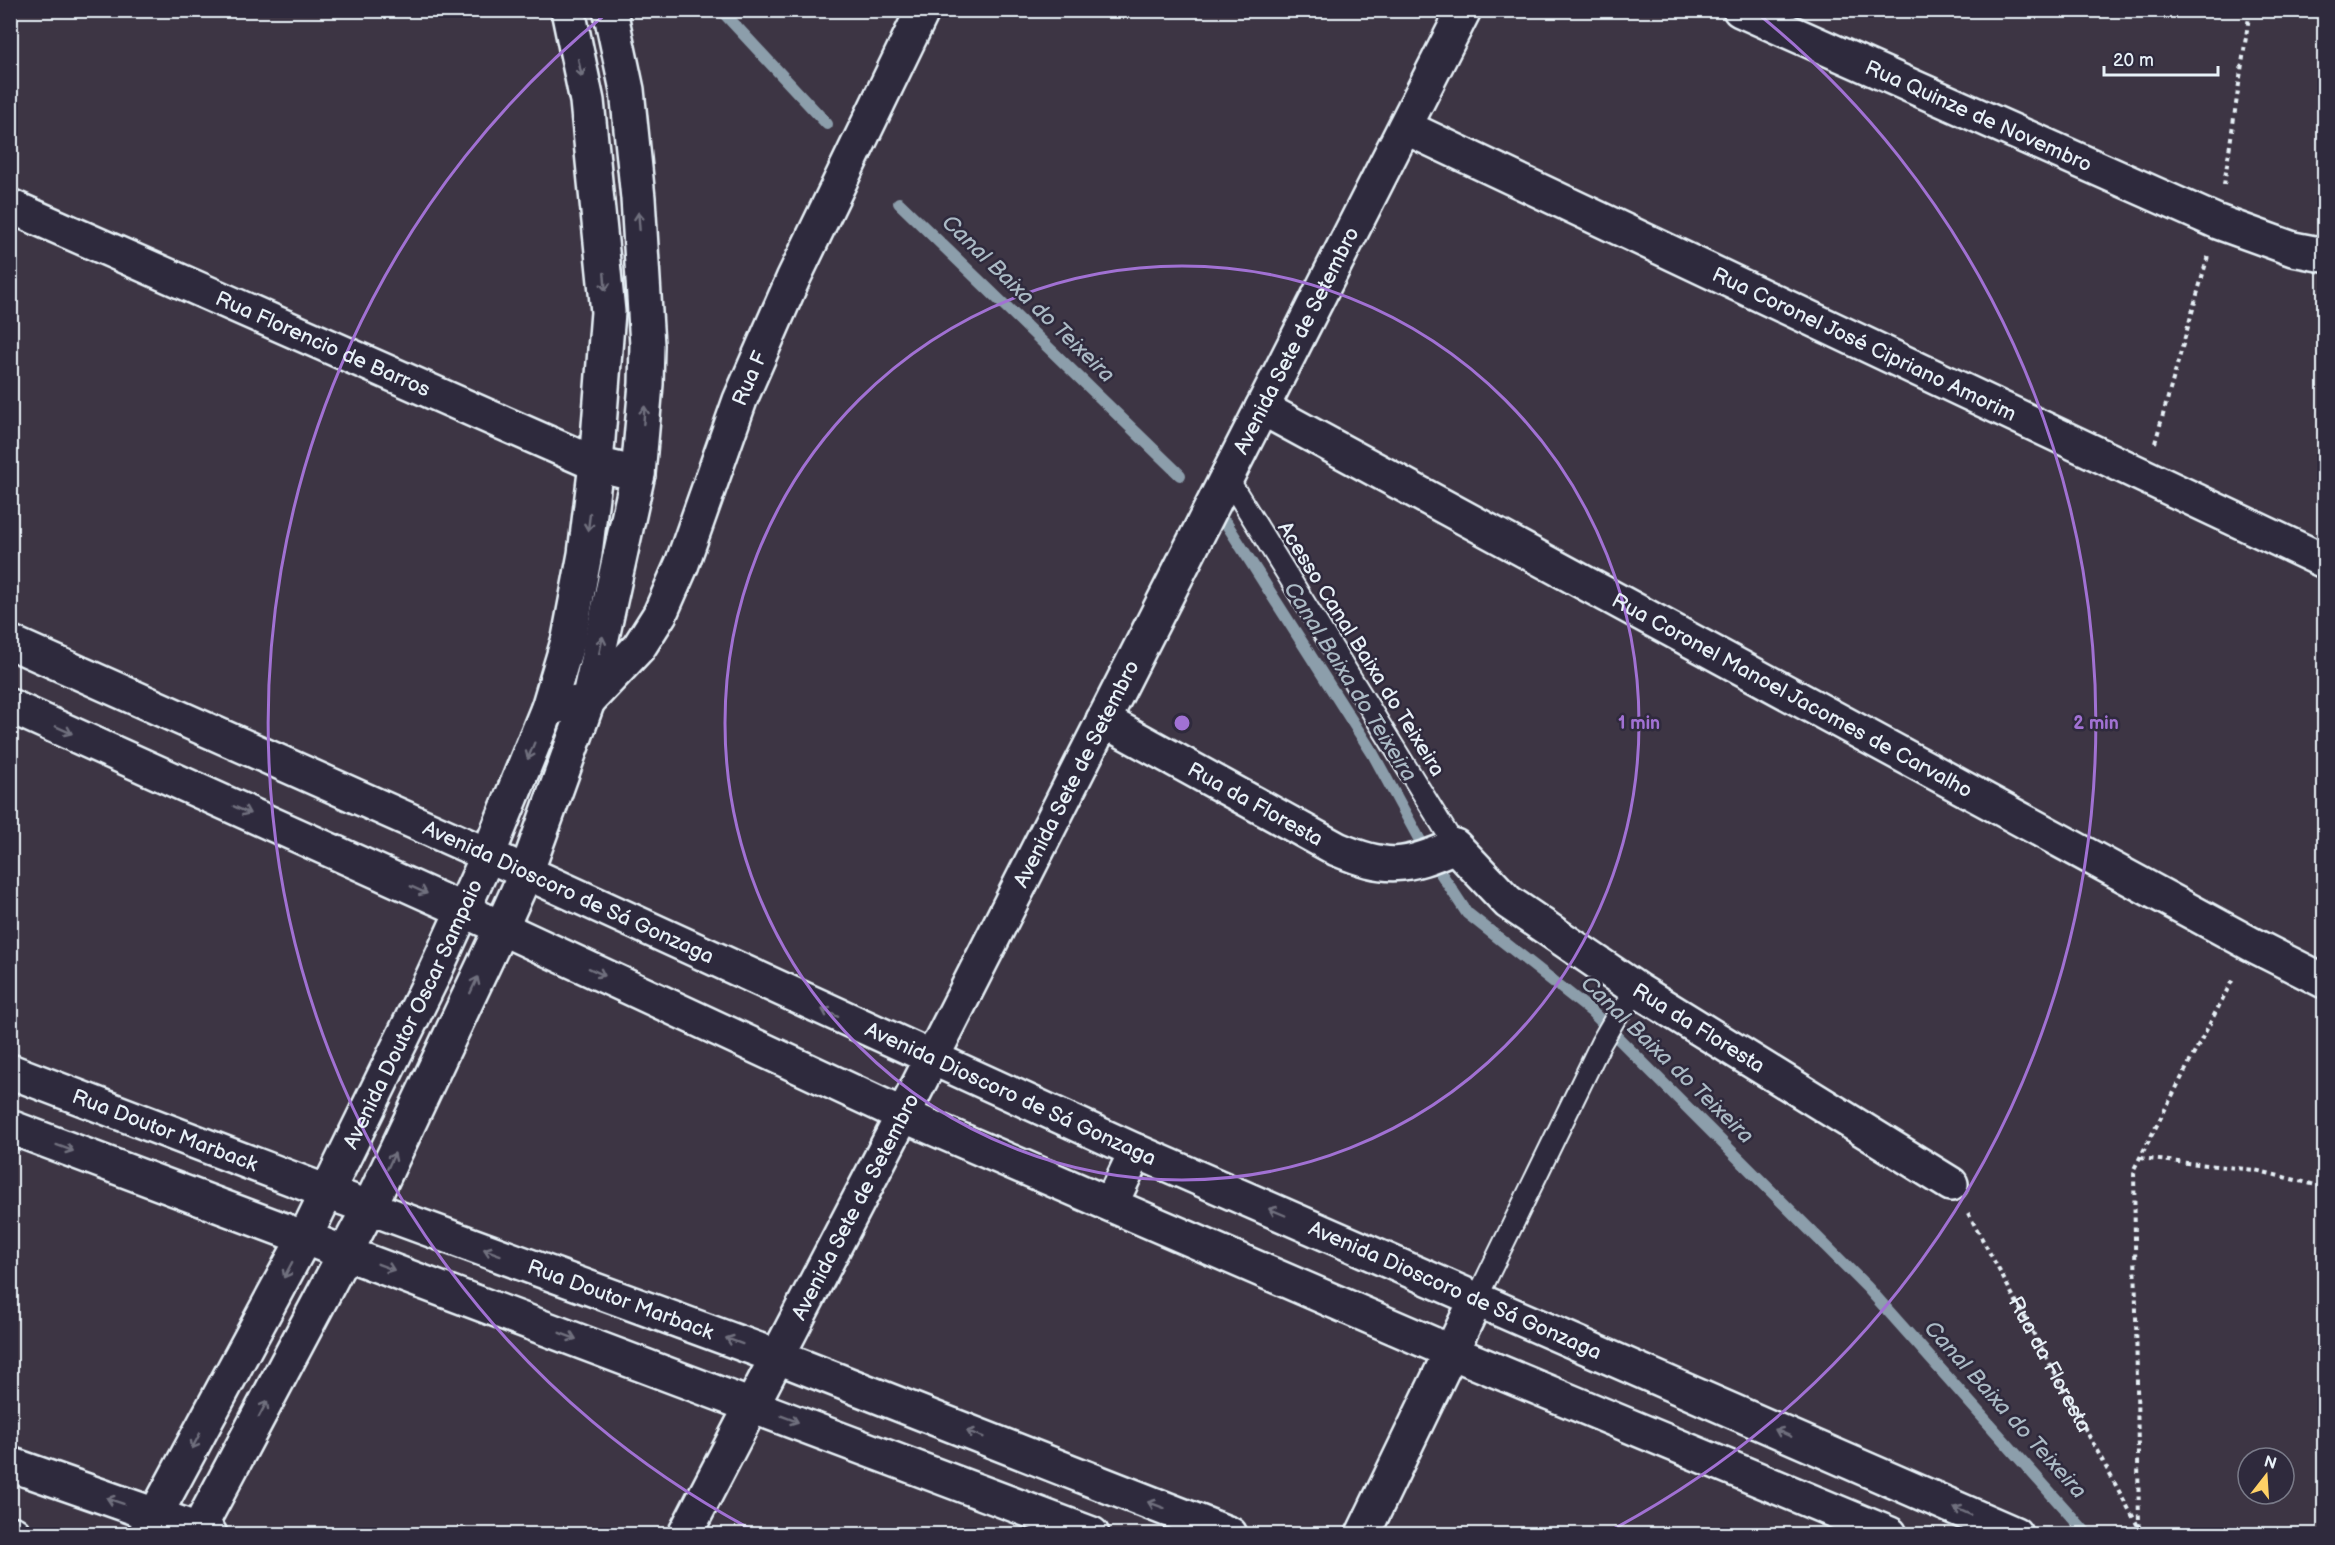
<svg xmlns="http://www.w3.org/2000/svg" width="2335" height="1545" viewBox="0 0 2335 1545" font-family="'Balsamiq Sans',sans-serif">
<rect width="100%" height="100%" fill="#3d3544"/>
<filter id="ink" filterUnits="userSpaceOnUse"><feTurbulence type="fractalNoise" baseFrequency=".0167" numOctaves="2"/><feDisplacementMap in="SourceGraphic" scale="12" xChannelSelector="R" yChannelSelector="G"/><feConvolveMatrix kernelMatrix="1 2 1 2 8 2 1 2 1" color-interpolation-filters="sRGB"/></filter>
<g filter="url(#ink)">
<g fill="none" stroke-linecap="round" stroke-linejoin="round">
<!-- stream -->
<g stroke="#8c9eab" stroke-width="12">
<polyline points="721,10 827,124"/>
<polyline points="899,203 1180,475"/>
<polyline points="1226,523 1373,754 1423,846 1467,913 1591,1011 1867,1287 2087,1534"/>
</g>
<defs>
<g id="lane">
<polyline points="1227,477 1455,846"/>
<polyline points="1477,1298 1601,1043 1616,1017 1639,991"/>
</g>
<g id="street">
<path id="s2" d="M 1740,10 L 2218,222 L 2293,249 L 2324,255"/>
<path id="s3" d="M 1405,127 L 2324,561"/>
<path id="s4" d="M 10,206 L 596,464 L 638,474"/>
<path id="s5" d="M 1262,408 L 2251,944 L 2324,981"/>
<path id="s6" d="M 10,642 L 488,855 L 1136,1151 L 2015,1534"/>
<polyline points="10,706 463,910 903,1115 1449,1351 1890,1534"/>
<path id="s7" d="M 548,708 L 588,701 L 639,647 L 660,614 L 682,564 L 740,400 L 793,279 L 923,10"/>
<path id="s8" d="M 1103,720 L 1337,849 C 1387,870 1405,868 1455,846 L 1508,902 L 1639,991 L 1951,1184"/>
<path id="s9" d="M 10,1071 L 327,1192 L 778,1357 L 1230,1534"/>
<polyline points="10,1127 1092,1534"/>
<polyline points="1111,1204 1136,1151"/>
<polyline points="10,1464 210,1534"/>
<polyline points="10,1533 14,1534"/>
<path id="s10" d="M 685,1534 L 903,1115 L 1464,10"/>
<polyline points="1363,1534 1477,1298"/>
</g>
<g id="secondary">
<path id="s11" d="M 145,1534 L 305,1237 L 432,978 L 488,855 L 548,708 L 569,638 L 585,554 L 596,464 L 608,312 L 587,101 L 568,10"/>
<polyline points="196,1534 369,1208 501,928 526,873 588,701 638,474 646,384 647,345 638,198 627,90 610,10"/>
</g>
</defs>
<!-- lane casing -->
<use href="#lane" stroke="#e8f1f8" stroke-width="24"/>
<!-- street casing -->
<use href="#street" stroke="#e8f1f8" stroke-width="38"/>
<!-- secondary casing -->
<use href="#secondary" stroke="#e8f1f8" stroke-width="38"/>
<!-- path -->
<g stroke="#e8f1f8" stroke-width="4" stroke-dasharray="4.5 4.5" stroke-linecap="butt">
<polyline points="2224,185 2250,10"/>
<polyline points="2155,443 2208,256"/>
<polyline points="2140,1158 2255,1170 2324,1187"/>
<path id="s1" d="M 1968,1213 L 2139,1528 L 2138,1534"/>
<polyline points="2139,1528 2134,1169 2234,977"/>
</g>
<!-- lane -->
<use href="#lane" stroke="#2f2a3d" stroke-width="20"/>
<!-- street -->
<use href="#street" stroke="#2f2a3d" stroke-width="33"/>
<!-- secondary -->
<use href="#secondary" stroke="#2f2a3d" stroke-width="33"/>
</g>
<!-- one-way arrows -->
<defs><path id="oneway-shaft" d="M-6 0H5M1.5-3L5.5 0L1.5 3" fill="none" stroke-width="1.6" stroke-linecap="round" stroke-linejoin="round" transform="scale(1.5)"/></defs>
<g stroke="#70707e">
<use href="#oneway-shaft" transform="translate(580 68) rotate(78)"/>
<use href="#oneway-shaft" transform="translate(639 221) rotate(-94)"/>
<use href="#oneway-shaft" transform="translate(605 282) rotate(85)"/>
<use href="#oneway-shaft" transform="translate(644 415) rotate(-86)"/>
<use href="#oneway-shaft" transform="translate(589 522) rotate(97)"/>
<use href="#oneway-shaft" transform="translate(601 645) rotate(-78)"/>
<use href="#oneway-shaft" transform="translate(64 730) rotate(24)"/>
<use href="#oneway-shaft" transform="translate(531 751) rotate(112)"/>
<use href="#oneway-shaft" transform="translate(242 810) rotate(24)"/>
<use href="#oneway-shaft" transform="translate(419 890) rotate(24)"/>
<use href="#oneway-shaft" transform="translate(597 972) rotate(25)"/>
<use href="#oneway-shaft" transform="translate(474 985) rotate(-65)"/>
<use href="#oneway-shaft" transform="translate(830 1013) rotate(-155)"/>
<use href="#oneway-shaft" transform="translate(65 1148) rotate(20)"/>
<use href="#oneway-shaft" transform="translate(391 1161) rotate(-65)"/>
<use href="#oneway-shaft" transform="translate(1277 1212) rotate(-157)"/>
<use href="#oneway-shaft" transform="translate(492 1252) rotate(-160)"/>
<use href="#oneway-shaft" transform="translate(386 1267) rotate(21)"/>
<use href="#oneway-shaft" transform="translate(288 1270) rotate(118)"/>
<use href="#oneway-shaft" transform="translate(568 1336) rotate(21)"/>
<use href="#oneway-shaft" transform="translate(734 1341) rotate(-160)"/>
<use href="#oneway-shaft" transform="translate(263 1409) rotate(-62)"/>
<use href="#oneway-shaft" transform="translate(790 1419) rotate(21)"/>
<use href="#oneway-shaft" transform="translate(1783 1433) rotate(-156)"/>
<use href="#oneway-shaft" transform="translate(975 1434) rotate(-159)"/>
<use href="#oneway-shaft" transform="translate(196 1441) rotate(118)"/>
<use href="#oneway-shaft" transform="translate(115 1501) rotate(-161)"/>
<use href="#oneway-shaft" transform="translate(1156 1505) rotate(-159)"/>
<use href="#oneway-shaft" transform="translate(1962 1511) rotate(-156)"/>
</g>
</g>
<!-- distance rings -->
<g fill="none" stroke="#a171d3" stroke-width="3">
<circle cx="1182" cy="723" r="457"/>
<path d="M760 1534A914 914 0 0 1 607 13M1757 13A914 914 0 0 1 1604 1534"/>
</g>
<g text-anchor="middle" dominant-baseline="central" stroke-width="5" stroke-linejoin="round" paint-order="stroke">
<!-- street labels -->
<g font-size="21" fill="#e8f1f8" stroke="#2f2a3d">
<text stroke="none"><textPath href="#s2" startOffset="261">Rua Quinze de Novembro</textPath></text>
<text stroke="none"><textPath href="#s10" startOffset="1341">Avenida Sete de Setembro</textPath></text>
<text stroke="none"><textPath href="#s4" startOffset="342">Rua Florencio de Barros</textPath></text>
<text stroke="none"><textPath href="#s3" startOffset="508">Rua Coronel José Cipriano Amorim</textPath></text>
<text stroke="none"><textPath href="#s7" startOffset="406">Rua F</textPath></text>
<text transform="translate(1361 649) rotate(58)">Acesso Canal Baixa do Teixeira</text>
<text stroke="none"><textPath href="#s5" startOffset="603">Rua Coronel Manoel Jacomes de Carvalho</textPath></text>
<text stroke="none"><textPath href="#s10" startOffset="855">Avenida Sete de Setembro</textPath></text>
<text stroke="none"><textPath href="#s8" startOffset="174">Rua da Floresta</textPath></text>
<text stroke="none"><textPath href="#s6" startOffset="612">Avenida Dioscoro de Sá Gonzaga</textPath></text>
<text stroke="none"><textPath href="#s11" startOffset="585">Avenida Doutor Oscar Sampaio</textPath></text>
<text stroke="none"><textPath href="#s8" startOffset="696">Rua da Floresta</textPath></text>
<text stroke="none"><textPath href="#s6" startOffset="1098">Avenida Dioscoro de Sá Gonzaga</textPath></text>
<text stroke="none"><textPath href="#s9" startOffset="166">Rua Doutor Marback</textPath></text>
<text stroke="none"><textPath href="#s10" startOffset="369">Avenida Sete de Setembro</textPath></text>
<text stroke="none"><textPath href="#s6" startOffset="1584">Avenida Dioscoro de Sá Gonzaga</textPath></text>
<text stroke="none"><textPath href="#s9" startOffset="652">Rua Doutor Marback</textPath></text>
<text stroke="none"><textPath href="#s1" startOffset="172">Rua da Floresta</textPath></text>
</g>
<!-- water labels -->
<g font-size="22" font-style="italic" fill="#abbac5" stroke="#2f2a3d">
<text transform="translate(1028 299) rotate(44)">Canal Baixa do Teixeira</text>
<text transform="translate(1350 682) rotate(58)">Canal Baixa do Teixeira</text>
<text transform="translate(1667 1060) rotate(44)">Canal Baixa do Teixeira</text>
<text transform="translate(2005 1410) rotate(48)">Canal Baixa do Teixeira</text>
</g>
</g>
<circle cx="1182" cy="723" r="9" fill="#a171d3" stroke="#2f2a3d" stroke-width="3"/>
<g font-size="18" text-anchor="middle" font-weight="bold" fill="#a171d3" stroke="#2f2a3d" stroke-width="5" stroke-linejoin="round" paint-order="stroke">
<text x="1639" y="729">1 min</text>
<text x="2096" y="729">2 min</text>
</g>
<!-- margin -->
<rect width="2335" height="1545" fill="none" stroke="#2f2a3d" stroke-width="36"/>
<rect x="18" y="18" width="2299" height="1509" fill="none" stroke="#e8f1f8" stroke-width="2" filter="url(#ink)"/>
<!-- north arrow -->
<g transform="translate(2266 1476) rotate(17)"><circle r="28" fill="#2f2a3d" stroke="#797a88" stroke-width="1.5"/>
<path d="M0-4.5L10 22L0 15L-10 22Z" fill="#ffd166"/>
<text y="-9" font-size="16" font-weight="bold" text-anchor="middle" fill="#e8f1f8">N</text>
</g>
<!-- scale -->
<path d="M2104 66v9h114v-9" fill="none" stroke="#e8f1f8" stroke-width="3"/>
<text x="2113" y="66" font-size="18" fill="#e8f1f8" stroke="#2f2a3d" stroke-width="4.5" paint-order="stroke">20 m</text>
</svg>
